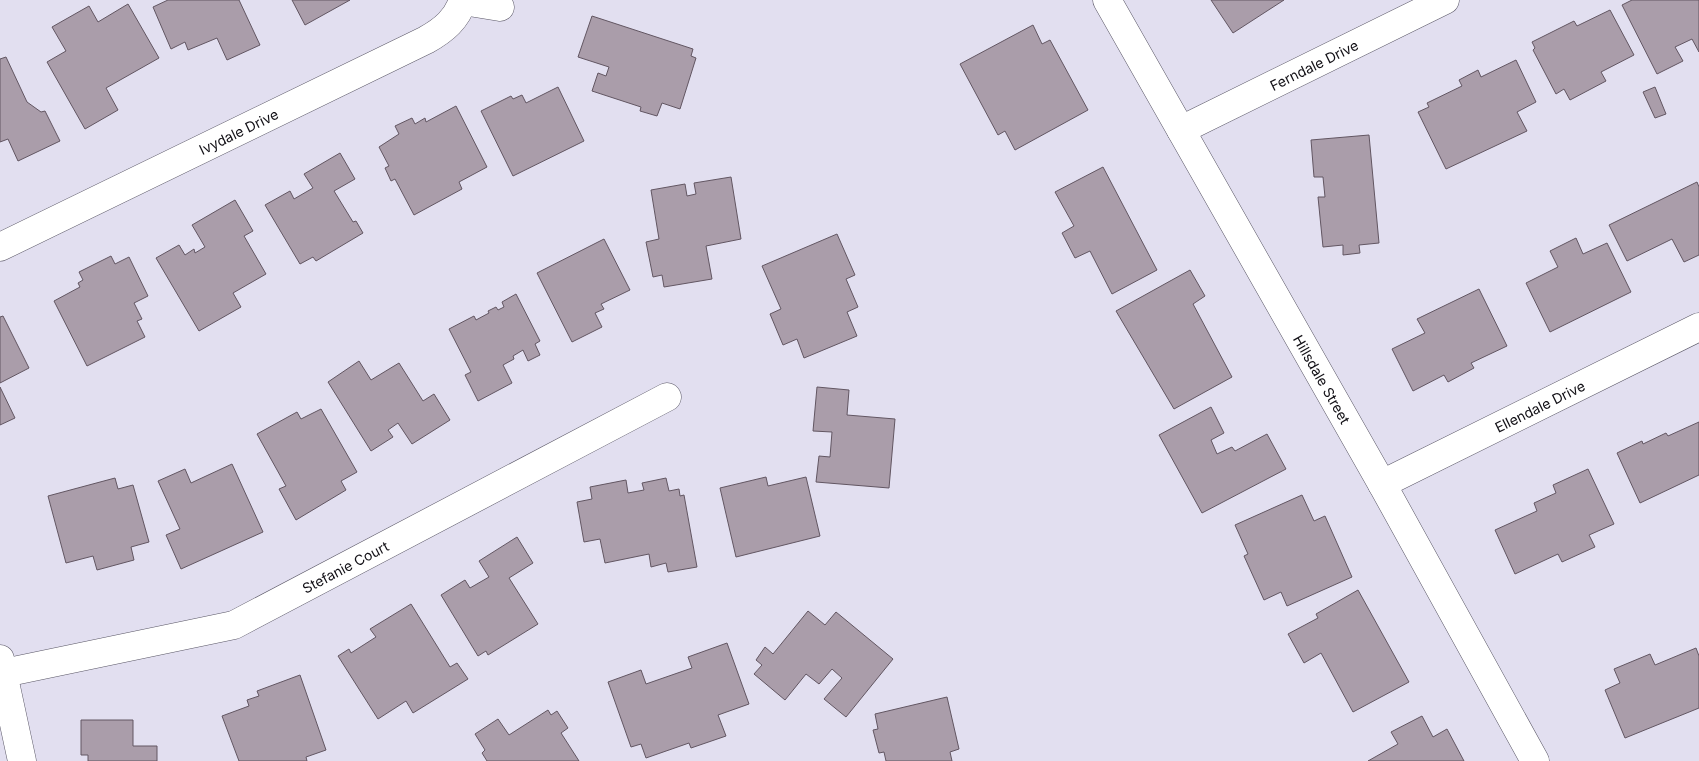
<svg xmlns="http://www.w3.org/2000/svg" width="1699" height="761" viewBox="0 0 1699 761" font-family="Inter,sans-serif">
<rect width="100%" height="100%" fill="#e2dff0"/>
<!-- building -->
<g fill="#aa9daa" stroke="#625662">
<polygon points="168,0 239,0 260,45 227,60 217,38 188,50 185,42 171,49 153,7"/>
<polygon points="292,0 350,0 305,25"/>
<polygon points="1211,0 1284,0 1233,33"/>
<polygon points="1632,0 1699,0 1699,52 1692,39 1675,47 1683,61 1657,74 1622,5"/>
<polygon points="128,4 159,58 106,88 118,110 85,129 47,62 66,51 52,27 89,6 98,22"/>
<polygon points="1610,10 1634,55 1601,72 1606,81 1570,100 1564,89 1556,94 1533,50 1535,48 1532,42 1574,21 1577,26"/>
<polygon points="592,16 693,49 691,56 696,58 680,109 662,103 657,116 640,111 641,107 592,91 598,73 606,76 609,67 578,57"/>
<polygon points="1033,25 1042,44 1050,40 1088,110 1015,150 1005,131 998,135 960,64"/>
<polygon points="6,57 27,102 41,112 45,111 60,141 18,161 8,139 0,142 0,59"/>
<polygon points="1516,60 1536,102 1517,112 1527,131 1446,169 1418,112 1429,107 1427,103 1462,86 1459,80 1478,70 1481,77"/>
<polygon points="558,87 584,141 513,176 481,111 511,96 513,99 522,95 526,103"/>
<polygon points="1655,87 1666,114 1655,118 1643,92"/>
<polygon points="456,106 487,167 459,182 462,189 414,215 395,179 391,181 385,168 389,166 379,147 399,134 395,126 412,118 415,124 425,118 426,122"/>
<polygon points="1369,135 1379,243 1359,245 1360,253 1343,255 1343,245 1323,247 1318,197 1325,197 1323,177 1314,177 1311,140"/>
<polygon points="340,153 355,179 334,191 353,222 356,221 363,233 316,261 313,257 300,264 265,205 290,191 294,199 313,188 304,174"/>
<polygon points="1103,167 1157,270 1112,294 1090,251 1075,258 1062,233 1074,226 1055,192"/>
<polygon points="731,177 741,239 706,246 712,279 664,287 662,275 653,277 646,242 659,239 651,190 685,184 687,196 696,194 694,183"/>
<polygon points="1697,182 1699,187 1699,255 1684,262 1672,239 1627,261 1609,225"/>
<polygon points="235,200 253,231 244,236 266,274 233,293 241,307 199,331 156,258 179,245 185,255 194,249 195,253 205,247 192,225"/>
<polygon points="837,234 855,275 846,279 858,307 847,312 857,336 804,358 797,339 783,345 770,314 781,309 762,266"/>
<polygon points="1576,238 1583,254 1607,243 1631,292 1550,332 1526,283 1558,267 1550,251"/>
<polygon points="604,239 630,290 601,304 604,309 595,313 602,327 572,342 537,273"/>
<polygon points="111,256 115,264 129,257 148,296 134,303 142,319 137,321 145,337 87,366 54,301 80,287 78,283 83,280 79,272"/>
<polygon points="1190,270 1205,296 1193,304 1232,377 1174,409 1116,311"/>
<polygon points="1479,289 1507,346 1471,363 1474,368 1448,382 1444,375 1413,391 1392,349 1425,333 1417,319"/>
<polygon points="516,294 540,341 535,344 540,355 528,361 523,350 513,356 514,359 503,365 512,383 478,401 465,375 471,372 449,329 474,316 476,320 489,313 488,311 496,307 498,310 504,307 502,302"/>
<polygon points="3,316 29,368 0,383 0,317"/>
<polygon points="359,361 371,380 399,363 423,401 434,394 450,420 412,444 398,423 388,430 393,437 371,451 328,382"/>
<polygon points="0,387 15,418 0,425"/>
<polygon points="817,387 849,390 847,415 895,419 889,488 816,482 819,456 830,457 832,432 813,431"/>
<polygon points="1211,407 1224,433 1211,440 1217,454 1232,447 1235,451 1267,434 1286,469 1202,513 1159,435"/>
<polygon points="321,409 357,472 341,481 346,490 296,520 279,489 286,486 257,434 297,412 301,419"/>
<polygon points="1699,422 1699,475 1640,503 1617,453 1642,441 1643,444 1666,433 1668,436"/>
<polygon points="232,464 263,532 181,569 166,535 180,529 158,481 185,469 191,483"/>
<polygon points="1588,469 1614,524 1589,535 1595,547 1562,562 1558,554 1515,574 1495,530 1537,511 1534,503 1556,493 1553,485"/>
<polygon points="766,477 768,486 806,477 820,536 736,557 720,488"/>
<polygon points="115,478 118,489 133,485 149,542 131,547 134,560 97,570 93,556 66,563 48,496"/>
<polygon points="666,478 669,491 679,489 680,496 684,495 697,567 668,572 666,563 651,567 649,554 605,563 600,539 584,542 577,502 592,499 590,487 626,480 628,493 644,490 642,483"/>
<polygon points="1302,495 1314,521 1325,516 1352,577 1287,606 1281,592 1264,600 1244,556 1248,554 1235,525"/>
<polygon points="517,537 533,563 509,578 538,624 488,655 486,651 478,656 441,595 465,580 470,588 489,577 479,561"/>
<polygon points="1358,590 1409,682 1353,712 1321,653 1304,663 1288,634 1318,618 1316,614"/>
<polygon points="411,604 450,667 457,663 468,679 413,713 406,701 378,719 338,656 349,649 351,653 376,637 370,629"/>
<polygon points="808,611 825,625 836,612 893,659 846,717 824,699 842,678 832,669 819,684 806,674 785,700 754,674 762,665 756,660 765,647 773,654"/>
<polygon points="727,643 749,704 718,715 726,736 691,748 689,743 646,758 641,744 631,747 608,682 641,670 646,684 692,668 688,657"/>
<polygon points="1696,648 1699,656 1699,708 1625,738 1605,690 1620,683 1614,669 1650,654 1655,665"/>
<polygon points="300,675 326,750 306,757 307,761 239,761 222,716 249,706 247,700 259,696 257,691"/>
<polygon points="947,697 959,749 950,752 952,761 886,761 884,752 879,753 873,730 878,729 875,714"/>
<polygon points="548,710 551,715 557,711 568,728 561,733 579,761 487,761 482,753 485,750 475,734 498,719 509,735"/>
<polygon points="1422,716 1433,737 1447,729 1464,761 1368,761 1398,744 1391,732"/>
<polygon points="81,720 133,720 133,746 157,746 157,761 88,761 88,755 81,755"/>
</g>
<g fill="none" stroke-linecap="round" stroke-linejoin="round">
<defs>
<g id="minor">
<path id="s1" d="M 1107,0 L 1382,484 L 1535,761"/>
<polyline points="463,1 500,7"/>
<path id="s2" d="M 1181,130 L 1445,0"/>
<path id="s3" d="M 0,247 L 426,40 C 444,30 457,19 463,0"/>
<path id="s4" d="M 1382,484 L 1699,327"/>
<polyline points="0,659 22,761"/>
<path id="s5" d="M 0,671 L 4,673 L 234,625 L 667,397"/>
</g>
</defs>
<!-- minor casing -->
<use href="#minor" stroke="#5a5766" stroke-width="29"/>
<!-- minor -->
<use href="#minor" stroke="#fff" stroke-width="28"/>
</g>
<g text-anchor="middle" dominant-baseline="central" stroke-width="4" stroke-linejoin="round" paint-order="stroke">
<!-- street labels -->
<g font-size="14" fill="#110f15" stroke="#fff">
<text stroke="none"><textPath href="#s2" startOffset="148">Ferndale Drive</textPath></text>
<text stroke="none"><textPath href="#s3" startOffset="265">Ivydale Drive</textPath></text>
<text stroke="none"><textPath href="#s1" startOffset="436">Hillsdale Street</textPath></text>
<text stroke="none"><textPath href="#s4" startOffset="176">Ellendale Drive</textPath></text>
<text stroke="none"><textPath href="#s5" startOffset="365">Stefanie Court</textPath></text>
</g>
</g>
</svg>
